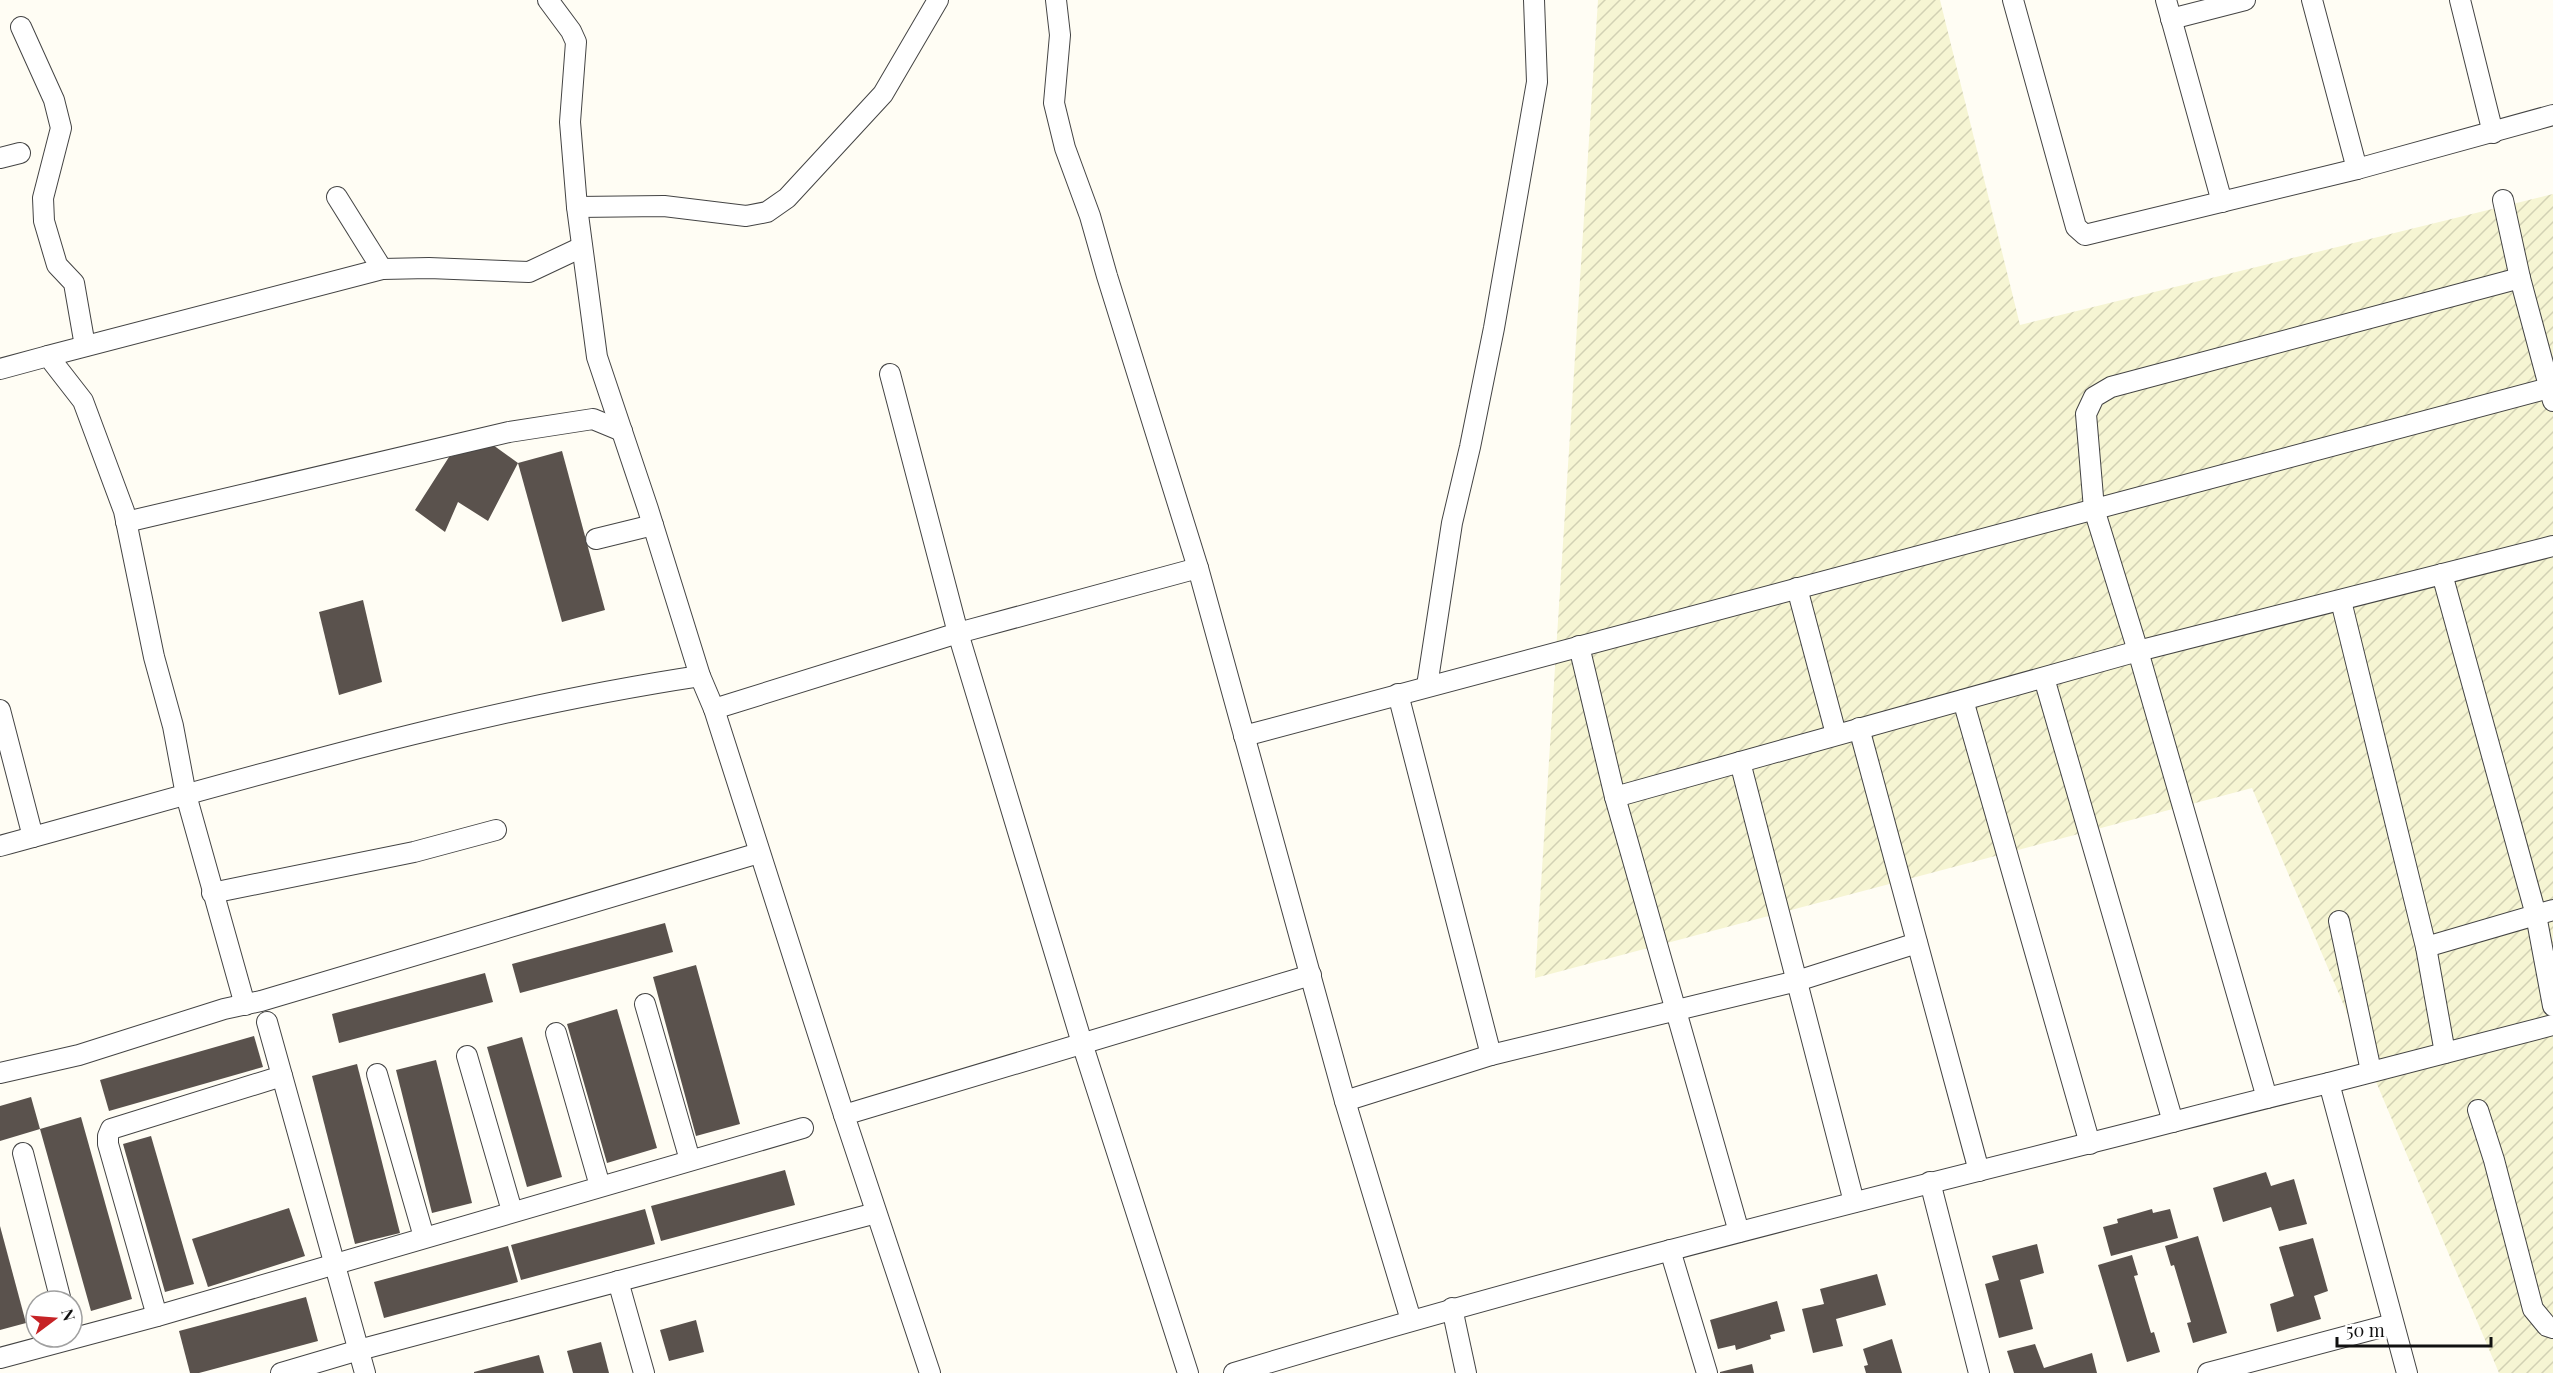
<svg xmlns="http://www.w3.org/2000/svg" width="2553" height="1373" viewBox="0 0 2553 1373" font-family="'Playfair Display',serif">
<defs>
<pattern id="farmland-furrows" width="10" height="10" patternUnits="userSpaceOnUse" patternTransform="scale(1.5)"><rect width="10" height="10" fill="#f6f5d3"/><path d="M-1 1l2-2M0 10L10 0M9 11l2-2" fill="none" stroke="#d2d1b4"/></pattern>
</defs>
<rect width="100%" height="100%" fill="#fffdf4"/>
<!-- farmland -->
<polygon fill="url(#farmland-furrows)" points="1598,0 1940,0 2020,325 2553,194 2553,1373 2499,1373 2252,788 1535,978"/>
<!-- building -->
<g fill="#5a524d">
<polygon points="493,445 518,463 488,521 458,502 445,532 415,510 449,457"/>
<polygon points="562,451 605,610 562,622 518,463"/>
<polygon points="363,600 382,682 339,695 319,612"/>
<polygon points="665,923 673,952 520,993 512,964"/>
<polygon points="696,965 740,1124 696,1136 653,977"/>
<polygon points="485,973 493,1002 339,1043 332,1014"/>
<polygon points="617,1009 657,1148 607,1163 567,1024"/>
<polygon points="254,1036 263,1067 109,1111 100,1080"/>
<polygon points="522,1037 562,1177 527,1187 487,1047"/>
<polygon points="436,1060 472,1203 432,1213 396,1070"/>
<polygon points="357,1064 400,1233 355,1244 312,1076"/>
<polygon points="31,1097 40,1129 0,1141 0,1106"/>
<polygon points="81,1117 132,1299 91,1311 40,1129"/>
<polygon points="151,1136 194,1284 165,1292 123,1144"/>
<polygon points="785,1170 795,1205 661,1241 651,1206"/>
<polygon points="2266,1172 2271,1186 2294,1179 2307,1224 2279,1231 2271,1207 2223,1222 2213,1188"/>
<polygon points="289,1208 305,1256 208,1287 192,1239"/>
<polygon points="645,1209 655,1244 521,1280 511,1245"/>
<polygon points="2152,1209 2153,1213 2170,1209 2178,1238 2111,1256 2103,1227 2118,1223 2117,1219"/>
<polygon points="0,1226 26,1323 0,1330"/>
<polygon points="2198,1236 2227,1333 2193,1343 2187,1323 2191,1322 2174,1265 2171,1266 2165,1246"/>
<polygon points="2313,1238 2328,1291 2314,1296 2321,1319 2277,1332 2270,1304 2294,1296 2279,1247"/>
<polygon points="2037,1244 2044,1273 2020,1280 2033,1329 1999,1338 1985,1284 1999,1280 1992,1256"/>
<polygon points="508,1246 518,1282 384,1318 374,1282"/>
<polygon points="2132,1255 2138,1275 2134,1276 2151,1333 2154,1332 2160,1352 2127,1362 2098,1265"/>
<polygon points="1877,1274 1886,1305 1836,1319 1843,1346 1813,1353 1802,1309 1824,1304 1820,1289"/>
<polygon points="306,1297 318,1341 199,1373 190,1373 179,1331"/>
<polygon points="1777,1301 1785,1331 1770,1335 1771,1339 1736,1350 1735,1345 1718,1349 1710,1320"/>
<polygon points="696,1320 704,1352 669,1361 660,1330"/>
<polygon points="1892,1339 1902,1373 1866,1373 1864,1366 1868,1365 1863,1349"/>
<polygon points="601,1342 609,1373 573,1373 567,1351"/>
<polygon points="2035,1344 2044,1368 2092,1353 2097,1373 2014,1373 2007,1351"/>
<polygon points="539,1355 544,1373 474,1373 474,1372"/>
<polygon points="1752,1364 1754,1373 1720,1373 1720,1372"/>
</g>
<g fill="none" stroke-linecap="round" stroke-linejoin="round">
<defs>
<g id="street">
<polyline points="548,0 571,31 576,42 570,122 577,207 664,206 746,216 767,212 787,198 883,94 938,0"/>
<polyline points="1056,0 1060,35 1054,103 1065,148 1090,216 1107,276 1198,568 1345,1101 1411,1320"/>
<polyline points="2013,0 2076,227 2085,235 2357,169 2553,115"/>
<polyline points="2166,0 2222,202"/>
<polyline points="2312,0 2357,169"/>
<polyline points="2460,0 2493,133"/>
<polyline points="2171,19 2245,0"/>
<polyline points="21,27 54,100 61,128 43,198 44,221 57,265 74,283 85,346"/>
<polyline points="0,158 20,153"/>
<polyline points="337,197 382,269"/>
<polyline points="2503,200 2520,278 2553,401"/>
<polyline points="577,207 597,357 648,509 700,676 714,709 844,1115"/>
<polyline points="48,356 382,269 429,268 529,272 582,247"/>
<polyline points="0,369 48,356 83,401 124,511 154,657 173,726 186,795 245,1005"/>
<polyline points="890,374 958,633 1082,1043 1188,1373"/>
<polyline points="126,522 509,432 593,419 622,431"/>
<polyline points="596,539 653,525"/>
<polyline points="2442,574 2536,915 2553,1006"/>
<polyline points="1797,588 1836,734"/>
<polyline points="2341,601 2426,947 2445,1053"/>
<polyline points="1579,646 1615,797 1739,1232"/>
<polyline points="2044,678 2173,1122"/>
<polyline points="1427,686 1452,523 1470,447 1494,328 1537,82 1534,0"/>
<polyline points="1398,694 1491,1055"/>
<polyline points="1963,700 2090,1144"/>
<polyline points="714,709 958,633 1198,568"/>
<polyline points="0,710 33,837"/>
<polyline points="1859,728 1979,1171"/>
<polyline points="1244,736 2549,388"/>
<polyline points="1740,762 1854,1202"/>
<polyline points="1615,797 2138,651 2553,546"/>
<path d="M 0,846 C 232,783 462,712 700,676"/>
<polyline points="212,893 414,852 496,830"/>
<polyline points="2339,921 2371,1071"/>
<polyline points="2426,947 2553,910"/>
<polyline points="645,1004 690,1160"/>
<polyline points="267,1022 365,1373"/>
<polyline points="556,1033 600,1186"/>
<polyline points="467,1056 512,1211"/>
<polyline points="0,1073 79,1055 224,1009 261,1001 759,853"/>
<polyline points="377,1074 424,1237"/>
<polyline points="2329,1083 2553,1025"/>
<polyline points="2267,1098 2138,651 2094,509 2086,414 2094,397 2111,387 2520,278"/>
<polyline points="1345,1101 1491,1055 1797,981 1917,943"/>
<polyline points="2478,1110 2494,1160 2533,1309 2547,1326 2553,1328"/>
<polyline points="23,1153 61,1301"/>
<polyline points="1930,1182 1979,1373"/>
<polyline points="1670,1250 1707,1373"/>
<polyline points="618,1281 644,1373"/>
<polyline points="1452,1308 1466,1373"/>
<polyline points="157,1316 108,1144 108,1136 111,1129 282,1076"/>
<polyline points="0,1358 157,1316 803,1128"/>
<polyline points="281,1373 359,1350 876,1213"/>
<polyline points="930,1373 844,1115 1311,975"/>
<path d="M 1234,1373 C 1516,1288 1801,1215 2086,1144 C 2167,1124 2247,1102 2329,1083 L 2407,1373"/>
<polyline points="2208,1373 2393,1324"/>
</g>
</defs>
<!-- street casing -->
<use href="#street" stroke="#444" stroke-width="22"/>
<!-- street -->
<use href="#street" stroke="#fff" stroke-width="20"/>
</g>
<!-- north arrow -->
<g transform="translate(54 1319) rotate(74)"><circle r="28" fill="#ffffff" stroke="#a0a0a0" stroke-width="1.5"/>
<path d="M0-4.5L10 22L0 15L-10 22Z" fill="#c62326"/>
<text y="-9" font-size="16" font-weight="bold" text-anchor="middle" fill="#111111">N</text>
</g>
<!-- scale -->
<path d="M2337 1337v9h154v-9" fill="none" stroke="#111111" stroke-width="3"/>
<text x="2346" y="1337" font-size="18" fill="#111111" stroke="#ffffff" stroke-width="4.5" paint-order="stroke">50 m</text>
</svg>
